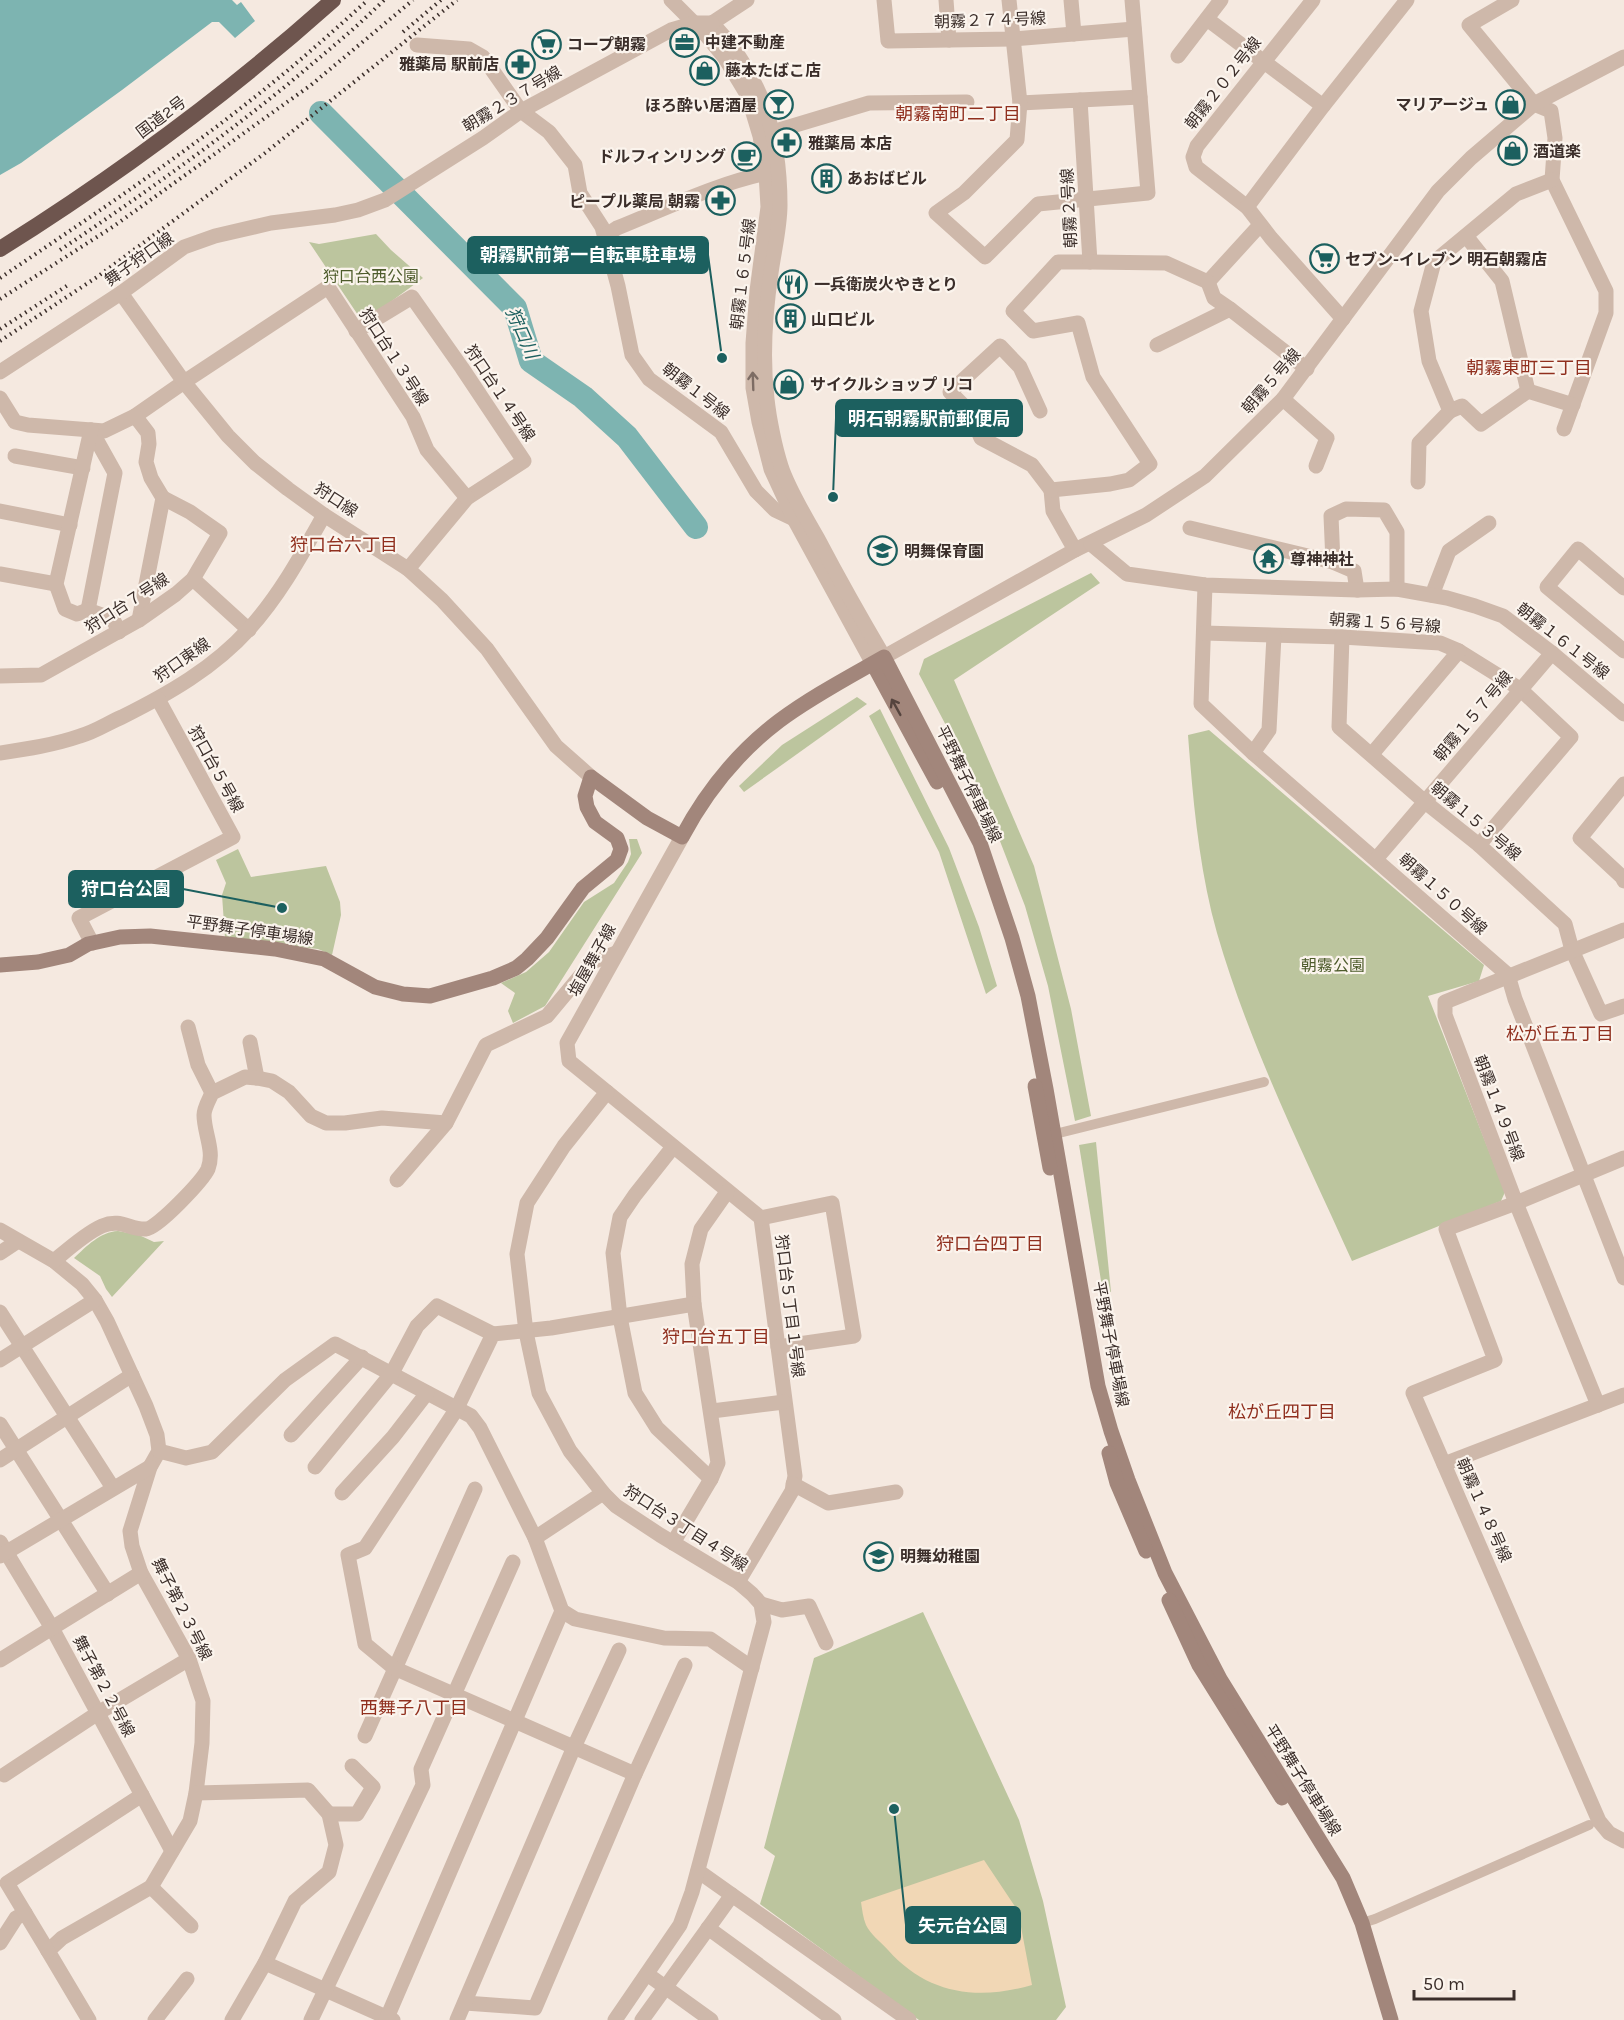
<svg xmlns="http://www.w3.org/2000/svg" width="1624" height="2020" viewBox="0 0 1624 2020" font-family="Karla,'Noto Sans JP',sans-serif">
<rect width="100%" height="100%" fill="#f5e9e0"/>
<!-- green -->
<g fill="#bcc59e">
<polygon points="376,234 391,250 423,278 366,320 360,318 309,242 319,244"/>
<polygon points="1091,573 1100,583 954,680 1034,866 1071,1009 1091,1116 1075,1121 1048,986 1025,906 981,792 919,674 924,659"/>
<polygon points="857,697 867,704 744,792 739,786 782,745"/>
<polygon points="880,709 949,848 979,927 997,986 986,994 939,852 869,716"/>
<path d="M 1209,730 L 1484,965 L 1479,981 L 1428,996 L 1505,1192 L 1501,1201 L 1352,1261 C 1304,1154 1250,1047 1217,933 C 1199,869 1193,801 1188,735 Z"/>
<polygon points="629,839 637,839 642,853 545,1006 513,1023 508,1011 515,993 501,983 526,972 549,952 584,902 614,883 628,862 631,854"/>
<polygon points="238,849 251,877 326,866 340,902 341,915 332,955 318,949 225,938 222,895 226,883 216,860"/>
<polygon points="1096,1142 1111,1292 1103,1293 1079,1145"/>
<path d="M 118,1231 L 139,1235 L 154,1242 L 164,1241 L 112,1297 L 106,1289 L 100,1276 L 74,1258 C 87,1246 100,1232 118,1231 Z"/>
<polygon points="923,1612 1019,1820 1043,1901 1066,2007 1056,2020 919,2020 760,1904 775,1856 764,1848 814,1658"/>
</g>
<!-- sand -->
<path fill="#f1d7b5" d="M 984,1860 L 1018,1911 L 1032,1985 C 977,2001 927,1994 888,1950 C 881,1942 870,1934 866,1925 C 863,1918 862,1909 861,1902 Z"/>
<!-- water -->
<polygon fill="#7db4b1" points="0,0 232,0 237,5 241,2 255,21 235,38 219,22 212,22 122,90 21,163 0,175"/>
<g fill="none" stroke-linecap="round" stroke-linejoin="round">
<!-- river -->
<polyline stroke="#7db4b1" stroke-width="24" points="321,113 515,308 531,361 583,397 627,437 696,527"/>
<!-- pedestrian -->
<g stroke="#ceb8aa" stroke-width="10">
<polyline points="1055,1134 1264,1082"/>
<polyline points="1362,1923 1375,1919 1589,1825"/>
</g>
<!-- minor -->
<g stroke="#ceb8aa" stroke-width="15">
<polyline points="884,0 888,41 1012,39 1134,29"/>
<polyline points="946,0 949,40"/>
<polyline points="1009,0 1020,103 1080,100 1090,262 1058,262 1013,311 1033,331 1078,323 1093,377 1150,464 1129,480 1110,484 1051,490 1053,511 1075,550"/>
<polyline points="1071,0 1074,34"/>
<polyline points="1313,0 1197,146 1193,157 1196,167 1247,207 1271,238 1343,319"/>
<polyline points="1512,0 1469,25 1534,104 1551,111 1555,138 1552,180 1606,291 1606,313 1564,429"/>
<polyline points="1207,19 1323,106"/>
<polyline points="417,45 469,49 483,57 521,111 549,132 575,165 580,193 602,227 618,286 632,355 649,379 721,432 756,491 775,510 794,519"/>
<polyline points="1178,56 1221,0"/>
<polyline points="1080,100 1140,97"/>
<polyline points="1020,103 1017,140 964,193 936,213 985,257 1038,204 1148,193 1132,0"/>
<polyline points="762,135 869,103 967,102"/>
<polyline points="1247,207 1323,106 1407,0"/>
<path d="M 605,236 L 617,228 C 669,207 722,181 777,171"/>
<polyline points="1466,236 1502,281 1528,391"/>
<polyline points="1090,262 1166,263 1208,282 1260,225"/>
<polyline points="1208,282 1214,298 1230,309"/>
<polyline points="356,331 412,297 462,368 524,461 467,498 408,569"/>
<polyline points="1157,345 1230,309 1307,369"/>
<polyline points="0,398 15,422 28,425 104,431 135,416 184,382 328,287 413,417 427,450 467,498"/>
<polyline points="1283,399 1327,438 1316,466"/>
<polyline points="1040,411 1020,367 1000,346 950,392 970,412 981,438 1032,465 1051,490"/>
<polyline points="1450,411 1462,406 1481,424 1528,391 1573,405"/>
<polyline points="135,416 148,433 149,444 146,462 151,478 163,498"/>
<polyline points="91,430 115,473 88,610 113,619 119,632"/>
<polyline points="15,456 83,468"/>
<polyline points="1418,482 1419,443 1450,411 1429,361 1421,311 1434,262 1516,194 1552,180"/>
<polyline points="0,511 70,525"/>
<polyline points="1190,528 1333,562 1354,571 1357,590"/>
<polyline points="1333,562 1331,516 1346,509 1384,510 1397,532 1397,589"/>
<polyline points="0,574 56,584"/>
<polyline points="193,579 249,630"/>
<polyline points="1205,585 1201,704 1253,753 1508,975 1515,999 1624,1278"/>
<polyline points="1624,588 1578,549 1547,587 1624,651"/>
<polyline points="1432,595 1449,551 1489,523"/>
<polyline points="88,610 77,614 65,609 56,584 91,430"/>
<polyline points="139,620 163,498"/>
<polyline points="1204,633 1342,637 1440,643 1459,651 1520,689 1571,737 1479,845"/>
<polyline points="1342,637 1339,727 1425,802 1479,845 1565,924 1572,950 1601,1014 1624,1006"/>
<polyline points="0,676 41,675 139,620 176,594 193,579 220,533 190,512 163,498"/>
<path d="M 0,753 C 27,749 54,745 80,736 C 95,732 108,723 122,717 C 168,694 214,668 249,629 C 280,595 302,554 324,515"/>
<polyline points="1253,753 1269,730 1274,636"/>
<polyline points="1372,754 1459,651"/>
<polyline points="1624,784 1580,838 1622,877 1624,881"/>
<polyline points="1376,859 1552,653"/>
<polyline points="92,943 79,918 233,837 158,699"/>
<polyline points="188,1027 198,1065 212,1093"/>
<polyline points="250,1042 257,1078"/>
<polyline points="607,1092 761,1218 795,1476 792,1491 738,1582"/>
<polyline points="673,1147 635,1195 620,1217 613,1253 620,1317 635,1393 657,1428 711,1479"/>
<polyline points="1624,1158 1516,1203 1446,1229 1495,1360 1413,1393 1599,1821 1609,1833 1624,1841"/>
<polyline points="397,1180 446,1123 486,1045 547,1016 592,962 616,953"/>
<polyline points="761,1218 832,1203 854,1336 778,1347"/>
<polyline points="0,1230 54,1261 82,1284 95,1300 107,1321 146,1406 157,1435 159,1451 150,1467 130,1531 132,1546 141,1573 189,1659 203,1701 202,1743 196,1793 190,1821 151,1887 62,1938 48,1951 89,2020"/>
<polyline points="0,1253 18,1241"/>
<path d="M 54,1261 C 67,1250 86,1233 102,1226 C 121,1218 130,1230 146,1229 C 158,1228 203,1180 208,1169 C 215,1151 204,1133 204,1115 C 204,1108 209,1100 212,1093 L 245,1077 L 257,1078 L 272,1081 L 289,1092 L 311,1116 L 326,1123 L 345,1123 L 382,1118 L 446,1123"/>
<polyline points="0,1312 113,1488"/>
<polyline points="0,1360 95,1300"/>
<polyline points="1598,1405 1516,1203 1445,1015 1445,1002 1624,930"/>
<polyline points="712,1411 784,1402"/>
<polyline points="0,1424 108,1594"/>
<polyline points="291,1435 362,1357"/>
<polyline points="159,1451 186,1458 212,1452 285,1380 335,1344 471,1416 480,1428 535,1538 562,1611 575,1619 664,1638 710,1639 752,1668"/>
<polyline points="0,1460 132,1375"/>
<polyline points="1444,1464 1624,1395"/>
<polyline points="315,1467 392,1373 417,1326 437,1306 493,1334"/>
<polyline points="793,1484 828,1503 896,1492"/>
<polyline points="342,1493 393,1437 427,1393"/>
<polyline points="535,1538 603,1493"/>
<polyline points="0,1542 52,1628 172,1851"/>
<polyline points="673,1543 711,1479 718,1463 694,1304 692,1264 701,1229 727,1192"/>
<polyline points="0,1556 150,1467"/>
<polyline points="761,1604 782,1610 809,1606 826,1643"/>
<polyline points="0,1660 141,1573"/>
<polyline points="365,1736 475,1489"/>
<polyline points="635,1774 394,1668 365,1644 348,1555 365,1548 456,1410 493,1334 551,1328 694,1304"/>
<polyline points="4,1775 98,1713 189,1659"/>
<polyline points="196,1793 308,1790 329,1814 336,1845 329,1872 295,1901 265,1963 232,2020"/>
<polyline points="329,1814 357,1814 373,1787 352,1766"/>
<polyline points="698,1871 909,2020"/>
<polyline points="151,1887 191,1926"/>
<polyline points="708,1928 834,2020"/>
<polyline points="0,1943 16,1918 25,1913"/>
<polyline points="48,1951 7,1883 142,1795"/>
<polyline points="265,1963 393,2020"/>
<polyline points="647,1974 711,2020"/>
<polyline points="465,2003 535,2008 635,1774 685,1665"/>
<polyline points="155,2020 187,1979"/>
<polyline points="311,2020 423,1785 421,1769 513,1562"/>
<polyline points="386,2020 562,1611"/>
<polyline points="457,2020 574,1747 619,1650"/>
<polyline points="642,2020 732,1895"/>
</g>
<!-- tertiary -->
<g stroke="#ceb8aa" stroke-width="15">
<polyline points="671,0 706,35 725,58 748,96 760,136 766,173 768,207 757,291 753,343 753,388 759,422 771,469 794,519 873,664"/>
<path d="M 712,23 C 762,76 780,133 780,205 C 780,227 774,251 771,273 C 765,314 762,357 767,399 C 769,418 775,448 781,466 C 788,488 806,518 818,539 C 839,579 861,618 884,657 L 1075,550 L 1146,515 L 1205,476 L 1283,399 L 1438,191 L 1471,158 L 1534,104 L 1624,57"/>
<polyline points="712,23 747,0"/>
<polyline points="121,293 184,382 228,436 255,463 288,489 324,515 408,569 442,600 487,649 556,746 591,777"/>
<polyline points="0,372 121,293 184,247 215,236 271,223 335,215 358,210 385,200 483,138 521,111 671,30 695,23 712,23"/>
<polyline points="1091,544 1127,574 1205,585 1357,590 1397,589 1447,598 1475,606 1503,616 1552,653 1624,714"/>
<polyline points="615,2020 680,1925 692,1892 764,1622 761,1604 752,1594 738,1582 660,1535 616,1506 603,1493 570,1451 539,1393 526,1332 517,1254 527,1203 564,1146 607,1092 569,1061 567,1043 682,837"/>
</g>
<!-- secondary -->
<g stroke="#a2867b" stroke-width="15">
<polyline points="873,664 937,782"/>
<path d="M 0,965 L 38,962 L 69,955 L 88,944 L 120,937 L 150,936 L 275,949 L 324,959 L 375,987 L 403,994 L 430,996 L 493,978 L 516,968 L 527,959 L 547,938 L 583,888 L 617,860 L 621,849 L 617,838 L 595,822 L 587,807 L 585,796 L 591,777 L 647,818 L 682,837 C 706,792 738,752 779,721 C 811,697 849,677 884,657 L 980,843 L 1012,938 L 1028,996 L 1046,1089 L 1098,1386 L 1111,1431 L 1128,1480 L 1165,1573 L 1220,1679 L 1343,1878 L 1362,1923 L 1391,2020"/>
<polyline points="1035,1086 1050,1168"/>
<polyline points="1109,1453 1117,1483 1146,1551"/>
<polyline points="1169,1600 1199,1665 1282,1798"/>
</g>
<!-- trunk -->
<path stroke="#6e554e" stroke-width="16" d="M 0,249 C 118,175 229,93 333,0"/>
<!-- rail -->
<g stroke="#3b2e2a" stroke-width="4" stroke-dasharray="1.5 4.5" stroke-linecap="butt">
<polyline points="403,32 441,0"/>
<path d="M 60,250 C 138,198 214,144 287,85 C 320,57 353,31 384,0"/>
<path d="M 0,278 C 92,216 185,154 271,84 C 305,57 336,28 368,0"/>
<polyline points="0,299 114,226 311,85 413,0"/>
<polyline points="0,329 68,285"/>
<polyline points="0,341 97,277 265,153 457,0"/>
</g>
</g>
<!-- one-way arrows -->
<defs><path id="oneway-shaft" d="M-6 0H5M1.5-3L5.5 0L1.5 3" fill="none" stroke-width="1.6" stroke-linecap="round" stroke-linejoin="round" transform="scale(1.5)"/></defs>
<use stroke="#7d6c64" href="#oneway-shaft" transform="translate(753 381) rotate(-92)"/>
<use stroke="#55443e" href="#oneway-shaft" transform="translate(896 707) rotate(-119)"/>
<!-- icons -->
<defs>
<symbol id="office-ring" viewBox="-11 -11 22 22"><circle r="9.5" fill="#fbf4ed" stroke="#1c605f" stroke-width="1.5"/><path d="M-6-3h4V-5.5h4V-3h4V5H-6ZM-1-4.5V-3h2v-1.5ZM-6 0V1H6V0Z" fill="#1c605f"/></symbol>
<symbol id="supermarket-ring" viewBox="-11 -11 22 22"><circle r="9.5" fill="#fbf4ed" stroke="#1c605f" stroke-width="1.5"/><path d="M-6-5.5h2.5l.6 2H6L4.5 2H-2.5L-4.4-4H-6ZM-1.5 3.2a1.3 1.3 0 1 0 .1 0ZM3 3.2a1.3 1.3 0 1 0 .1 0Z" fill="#1c605f"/></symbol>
<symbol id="pharmacy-ring" viewBox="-11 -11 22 22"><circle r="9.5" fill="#fbf4ed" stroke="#1c605f" stroke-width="1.5"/><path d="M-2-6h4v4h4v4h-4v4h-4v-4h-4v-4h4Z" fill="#1c605f"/></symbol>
<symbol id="shop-ring" viewBox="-11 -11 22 22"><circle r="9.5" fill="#fbf4ed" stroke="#1c605f" stroke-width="1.5"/><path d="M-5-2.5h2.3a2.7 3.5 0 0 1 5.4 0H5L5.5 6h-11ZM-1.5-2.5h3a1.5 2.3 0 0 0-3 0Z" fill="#1c605f"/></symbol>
<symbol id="bar-ring" viewBox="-11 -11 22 22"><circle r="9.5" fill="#fbf4ed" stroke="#1c605f" stroke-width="1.5"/><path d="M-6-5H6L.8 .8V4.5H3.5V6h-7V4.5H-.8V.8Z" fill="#1c605f"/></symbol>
<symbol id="cafe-ring" viewBox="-11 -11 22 22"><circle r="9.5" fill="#fbf4ed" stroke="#1c605f" stroke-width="1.5"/><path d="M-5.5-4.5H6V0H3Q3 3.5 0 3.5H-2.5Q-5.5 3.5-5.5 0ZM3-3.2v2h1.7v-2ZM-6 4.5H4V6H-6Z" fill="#1c605f"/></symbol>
<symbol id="building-ring" viewBox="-11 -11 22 22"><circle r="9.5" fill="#fbf4ed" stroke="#1c605f" stroke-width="1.5"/><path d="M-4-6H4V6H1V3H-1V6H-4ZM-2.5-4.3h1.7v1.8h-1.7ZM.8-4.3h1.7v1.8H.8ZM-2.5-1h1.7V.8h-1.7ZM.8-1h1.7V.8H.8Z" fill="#1c605f"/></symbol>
<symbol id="restaurant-ring" viewBox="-11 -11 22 22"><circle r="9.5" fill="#fbf4ed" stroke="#1c605f" stroke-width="1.5"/><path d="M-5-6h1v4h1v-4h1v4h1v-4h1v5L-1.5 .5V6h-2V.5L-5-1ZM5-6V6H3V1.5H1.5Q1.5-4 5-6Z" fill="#1c605f"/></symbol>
<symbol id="school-ring" viewBox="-11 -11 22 22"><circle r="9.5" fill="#fbf4ed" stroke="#1c605f" stroke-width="1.5"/><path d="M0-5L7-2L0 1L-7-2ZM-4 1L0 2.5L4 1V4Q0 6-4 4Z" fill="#1c605f"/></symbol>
<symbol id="temple-ring" viewBox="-11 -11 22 22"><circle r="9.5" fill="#fbf4ed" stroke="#1c605f" stroke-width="1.5"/><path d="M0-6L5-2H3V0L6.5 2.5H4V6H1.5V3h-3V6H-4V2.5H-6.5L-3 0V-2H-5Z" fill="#1c605f"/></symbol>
</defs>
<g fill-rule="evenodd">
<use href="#office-ring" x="668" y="26" width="33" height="33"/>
<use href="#supermarket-ring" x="530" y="28" width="33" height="33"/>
<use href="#pharmacy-ring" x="504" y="48" width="33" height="33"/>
<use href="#shop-ring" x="688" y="54" width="33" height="33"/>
<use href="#shop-ring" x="1494" y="88" width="33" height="33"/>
<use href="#bar-ring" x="762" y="88" width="33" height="33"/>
<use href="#pharmacy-ring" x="770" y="126" width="33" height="33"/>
<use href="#shop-ring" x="1496" y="134" width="33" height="33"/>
<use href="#cafe-ring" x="730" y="140" width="33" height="33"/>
<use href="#building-ring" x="810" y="162" width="33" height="33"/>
<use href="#pharmacy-ring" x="704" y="184" width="33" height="33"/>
<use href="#supermarket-ring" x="1308" y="242" width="33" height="33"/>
<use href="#restaurant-ring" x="776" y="268" width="33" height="33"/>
<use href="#building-ring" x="774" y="302" width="33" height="33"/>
<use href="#shop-ring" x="772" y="368" width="33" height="33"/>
<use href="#school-ring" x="866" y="534" width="33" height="33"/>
<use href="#temple-ring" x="1252" y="542" width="33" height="33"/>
<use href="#school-ring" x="862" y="1540" width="33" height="33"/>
</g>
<g text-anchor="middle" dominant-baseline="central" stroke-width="4.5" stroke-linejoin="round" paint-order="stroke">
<!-- street labels -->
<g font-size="16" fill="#3b2e2a" stroke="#fbf4ed">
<text transform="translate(990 20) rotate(-2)">朝霧２７４号線</text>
<text transform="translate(1223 83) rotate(-52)">朝霧２０２号線</text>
<text transform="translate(512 99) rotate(-31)">朝霧２３７号線</text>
<text transform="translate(161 117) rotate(-37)">国道2号</text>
<text transform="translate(1069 208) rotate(-93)">朝霧２号線</text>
<text transform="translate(139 259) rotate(-35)">舞子狩口線</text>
<text transform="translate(743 274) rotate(-83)">朝霧１６５号線</text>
<text transform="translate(394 357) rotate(57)">狩口台１３号線</text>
<text transform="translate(1271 381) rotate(-49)">朝霧５号線</text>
<text transform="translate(696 391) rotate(38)">朝霧１号線</text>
<text transform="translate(500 393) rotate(56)">狩口台１４号線</text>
<text transform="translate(336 500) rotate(33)">狩口線</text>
<text transform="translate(127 603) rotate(-33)">狩口台７号線</text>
<text transform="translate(1385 623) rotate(4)">朝霧１５６号線</text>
<text transform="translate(1563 641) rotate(38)">朝霧１６１号線</text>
<text transform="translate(182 660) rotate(-35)">狩口東線</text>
<text transform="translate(1473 716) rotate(-50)">朝霧１５７号線</text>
<text transform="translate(216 769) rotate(61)">狩口台５号線</text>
<text transform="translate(969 784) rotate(64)">平野舞子停車場線</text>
<text transform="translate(1476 821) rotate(40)">朝霧１５３号線</text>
<text transform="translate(1443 894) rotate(42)">朝霧１５０号線</text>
<text transform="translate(250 930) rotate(8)">平野舞子停車場線</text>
<text transform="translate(592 960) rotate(-61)">塩屋舞子線</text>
<text transform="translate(1499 1108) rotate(69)">朝霧１４９号線</text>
<text transform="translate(790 1306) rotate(83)">狩口台５丁目１号線</text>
<text transform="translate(1111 1344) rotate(79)">平野舞子停車場線</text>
<text transform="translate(1484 1510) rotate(66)">朝霧１４８号線</text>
<text transform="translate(686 1528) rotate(33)">狩口台３丁目４号線</text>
<text transform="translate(182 1609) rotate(63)">舞子第２３号線</text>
<text transform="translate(104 1686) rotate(62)">舞子第２２号線</text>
<text transform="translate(1303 1780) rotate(58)">平野舞子停車場線</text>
</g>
<!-- poi labels -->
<g font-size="16" font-weight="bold" fill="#3b2e2a" stroke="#fbf4ed" text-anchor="start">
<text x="705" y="42">中建不動産</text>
<text x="567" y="44">コープ朝霧</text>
<text x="499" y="64" text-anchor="end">雅薬局 駅前店</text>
<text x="725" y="70">藤本たばこ店</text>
<text x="1489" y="104" text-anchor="end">マリアージュ</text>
<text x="757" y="105" text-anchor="end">ほろ酔い居酒屋</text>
<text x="808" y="143">雅薬局 本店</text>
<text x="1533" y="151">酒道楽</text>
<text x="726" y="156" text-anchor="end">ドルフィンリング</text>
<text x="847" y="178">あおばビル</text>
<text x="700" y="201" text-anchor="end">ピープル薬局 朝霧</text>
<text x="1345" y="259">セブン-イレブン 明石朝霧店</text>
<text x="814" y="284">一兵衛炭火やきとり</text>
<text x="811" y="319">山口ビル</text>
<text x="810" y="384">サイクルショップ リコ</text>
<text x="904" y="551">明舞保育園</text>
<text x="1290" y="559">尊神神社</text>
<text x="900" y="1556">明舞幼稚園</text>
</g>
<!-- park labels -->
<g font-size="16" fill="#4e5c2c" stroke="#fbf4ed">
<text x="371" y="276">狩口台西公園</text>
<text x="1333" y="965">朝霧公園</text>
</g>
<!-- neighbourhood labels -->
<g font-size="18" fill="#902f1e" stroke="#fbf4ed">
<text x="958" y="114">朝霧南町二丁目</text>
<text x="1529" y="368">朝霧東町三丁目</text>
<text x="344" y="545">狩口台六丁目</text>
<text x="1560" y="1034">松が丘五丁目</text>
<text x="990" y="1244">狩口台四丁目</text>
<text x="716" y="1337">狩口台五丁目</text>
<text x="1282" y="1412">松が丘四丁目</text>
<text x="414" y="1708">西舞子八丁目</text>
</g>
<!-- water labels -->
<g font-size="18" font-style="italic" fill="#1c605f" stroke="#fbf4ed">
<text transform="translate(522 333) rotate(66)">狩口川</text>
</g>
</g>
<!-- callouts -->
<path fill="none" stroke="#1c605f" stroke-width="2" d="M722 358L708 255M833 497L836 418M282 908L183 889M894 1809L906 1925"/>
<g fill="#1c605f" stroke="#fbf4ed" stroke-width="2">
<circle cx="722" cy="358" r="6"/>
<circle cx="833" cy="497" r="6"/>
<circle cx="282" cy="908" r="6"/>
<circle cx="894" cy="1809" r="6"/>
</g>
<g fill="#1c605f" stroke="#1c605f" stroke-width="2">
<rect x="468" y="237" width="240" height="36" rx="6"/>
<rect x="836" y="400" width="186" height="36" rx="6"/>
<rect x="69" y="871" width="114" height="36" rx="6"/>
<rect x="906" y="1907" width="114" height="36" rx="6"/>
</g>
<g font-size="18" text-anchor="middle" font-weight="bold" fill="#fff">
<text x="588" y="261">朝霧駅前第一自転車駐車場</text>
<text x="929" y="425">明石朝霧駅前郵便局</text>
<text x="126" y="895">狩口台公園</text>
<text x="963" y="1932">矢元台公園</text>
</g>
<!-- scale -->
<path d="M1414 1990v9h100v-9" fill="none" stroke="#3b2e2a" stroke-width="3"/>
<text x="1423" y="1990" font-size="18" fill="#3b2e2a" stroke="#fbf4ed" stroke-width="4.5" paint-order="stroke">50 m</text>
</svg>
